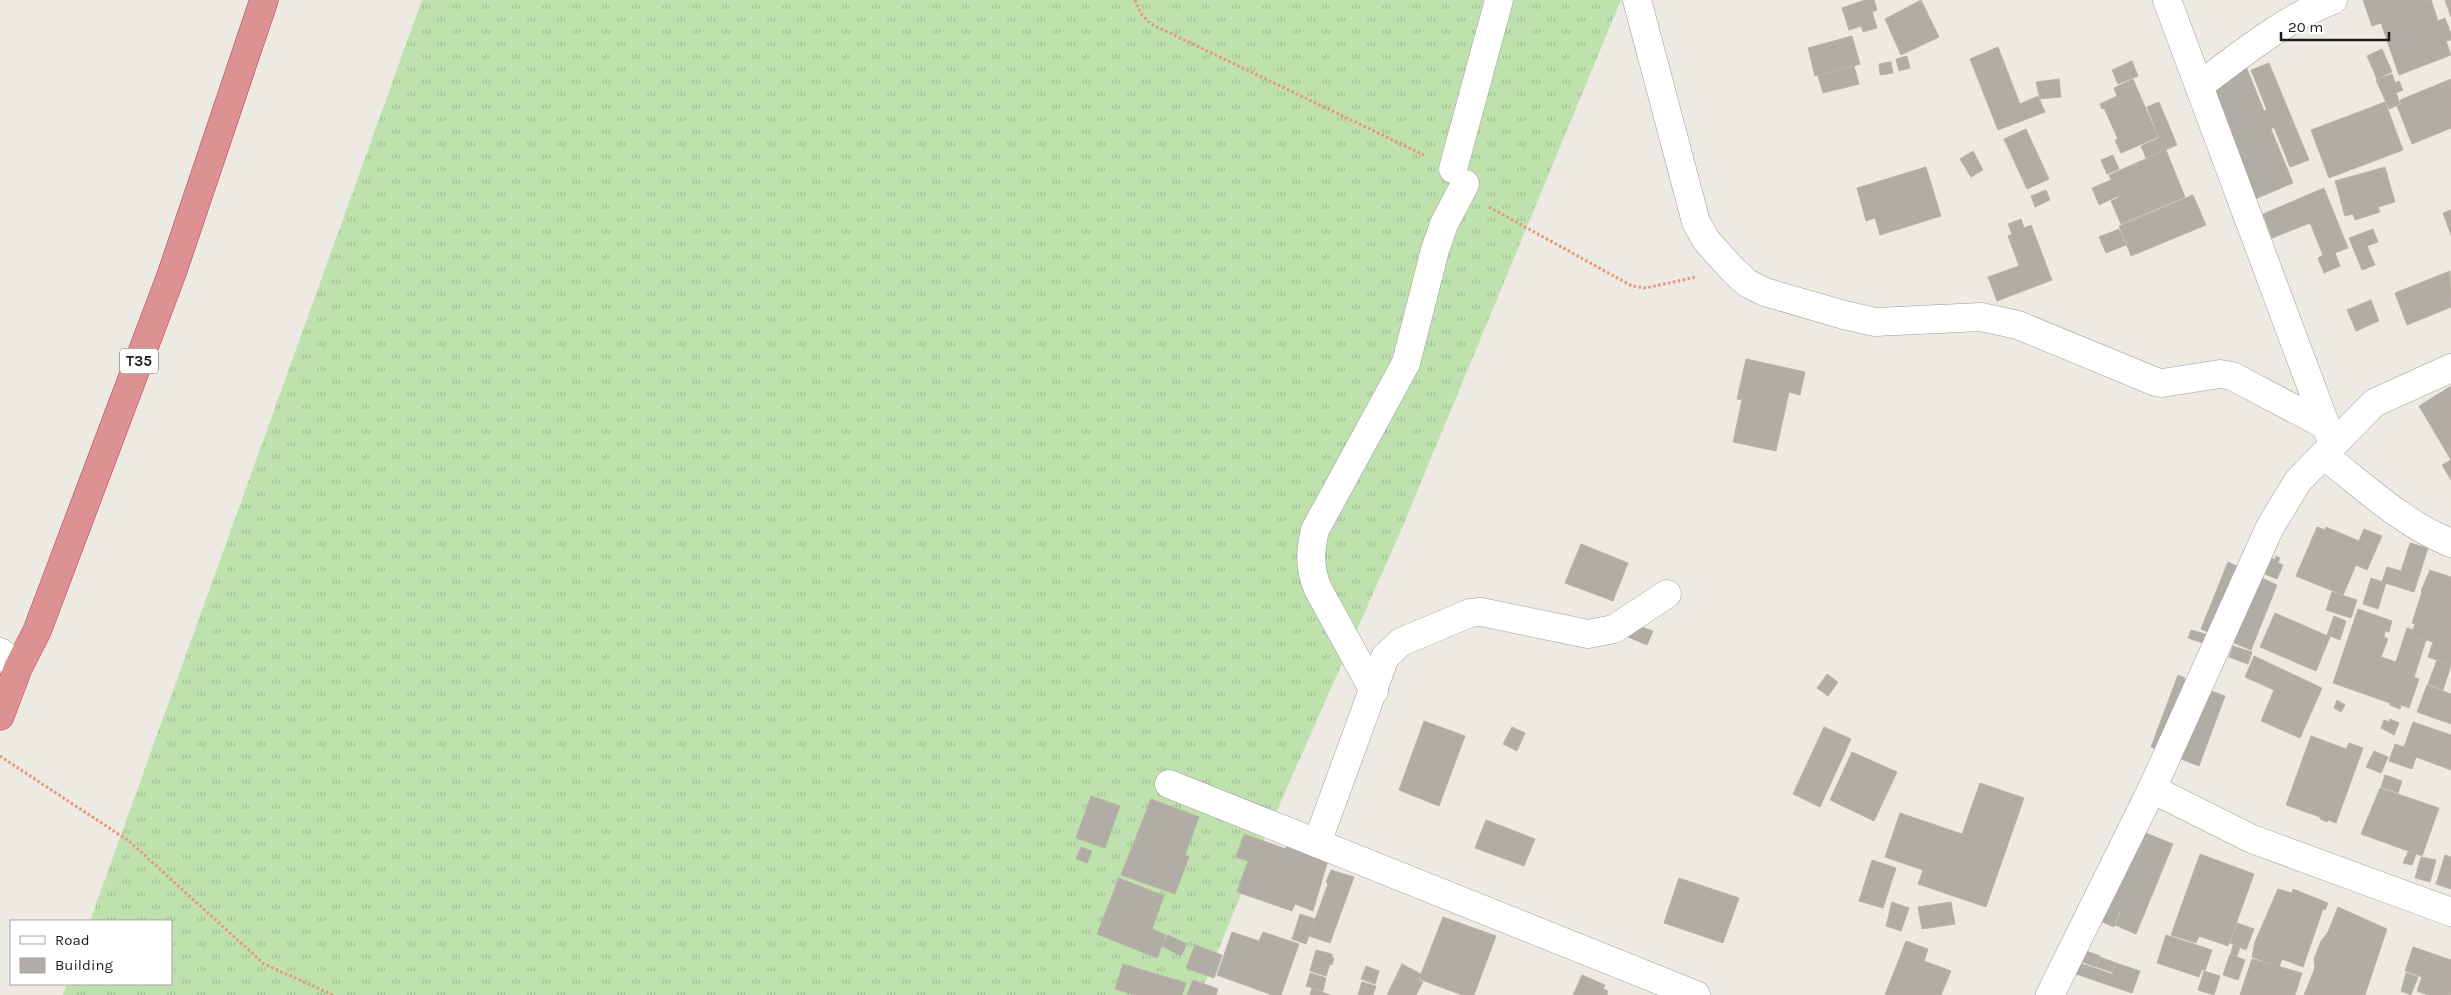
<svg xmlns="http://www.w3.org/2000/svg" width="2451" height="995" viewBox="0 0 2451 995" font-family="Karla,sans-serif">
<defs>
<pattern id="grass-tufts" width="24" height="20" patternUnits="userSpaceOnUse" patternTransform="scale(1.25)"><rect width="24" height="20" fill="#bee1ad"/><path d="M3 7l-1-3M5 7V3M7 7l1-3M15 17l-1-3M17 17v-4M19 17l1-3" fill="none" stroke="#a3c094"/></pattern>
</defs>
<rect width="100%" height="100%" fill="#eceae2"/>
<!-- grass -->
<polygon fill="url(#grass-tufts)" points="422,0 1621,0 1402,528 1254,862 1200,995 63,995 67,984 171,984 171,921 90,921"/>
<!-- building -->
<g fill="#b1aca5" stroke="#bcb3a6">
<polygon points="1865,0 1874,0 1877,10 1872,12 1877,28 1863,32 1861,26 1849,30 1842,8"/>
<polygon points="1921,0 1939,37 1901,55 1885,19"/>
<polygon points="2363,0 2431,0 2438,21 2445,18 2451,34 2451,40 2446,41 2451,55 2399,75 2381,23 2372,26"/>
<polygon points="2445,0 2451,0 2451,17"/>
<polygon points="1852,36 1860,64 1815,76 1808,48"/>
<polygon points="1998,47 2020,104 2038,96 2045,112 1998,130 1970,59"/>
<polygon points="2382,49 2392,72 2377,79 2367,56"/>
<polygon points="2241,54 2264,111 2267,110 2251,70 2269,63 2309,160 2290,167 2274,127 2271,129 2293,183 2248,202 2202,66"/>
<polygon points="1907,56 1910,68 1899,71 1896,59"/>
<polygon points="2132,61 2138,76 2118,84 2112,70"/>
<polygon points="1891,62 1893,73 1880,75 1879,64"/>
<polygon points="1854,66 1859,84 1823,93 1818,76"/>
<polygon points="2392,74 2395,83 2399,81 2403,90 2396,93 2400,104 2389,109 2376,80"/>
<polygon points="2059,79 2061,97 2040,99 2036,82"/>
<polygon points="2133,79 2158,137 2121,153 2115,140 2118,139 2104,108 2102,109 2100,104 2117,96 2114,88"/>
<polygon points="2451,79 2451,128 2412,144 2397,106 2401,104 2400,100"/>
<polygon points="2159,102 2177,145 2146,158 2141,146 2159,138 2147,107"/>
<polygon points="2385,102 2403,150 2329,178 2311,130"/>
<polygon points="2026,129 2049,179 2027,189 2004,139"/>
<polygon points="2166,150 2185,197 2121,224 2111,201 2118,198 2118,196 2099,205 2092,188 2111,180 2109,175"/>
<polygon points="1973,151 1983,170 1971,177 1960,159"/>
<polygon points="2113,155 2119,169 2107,174 2101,160"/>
<polygon points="1926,167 1941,216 1880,235 1875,218 1866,221 1857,188"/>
<polygon points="2385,167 2395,202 2378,207 2380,212 2355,220 2353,214 2345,216 2335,181"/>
<polygon points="2324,188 2348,248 2335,253 2340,266 2324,273 2318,258 2323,255 2310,223 2272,238 2263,214"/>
<polygon points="2046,190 2050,200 2035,207 2031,196"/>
<polygon points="2193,195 2206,225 2131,256 2119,226"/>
<polygon points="2451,210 2451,235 2443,213"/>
<polygon points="2021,219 2024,228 2031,225 2052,280 1997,301 1988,277 2019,266 2008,236 2012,234 2008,224"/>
<polygon points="2119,229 2126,245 2106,253 2099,237"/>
<polygon points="2373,229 2378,242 2367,246 2375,265 2362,270 2349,238"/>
<polygon points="2450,271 2451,307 2407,325 2395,293"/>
<polygon points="2371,300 2379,321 2356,331 2347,310"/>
<polygon points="1746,359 1805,372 1800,395 1789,392 1776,451 1733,442 1742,400 1737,399"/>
<polygon points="2451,386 2451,480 2442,465 2451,460 2419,406"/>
<polygon points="2317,527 2325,530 2326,527 2359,541 2364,529 2382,536 2367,570 2356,565 2343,595 2296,576"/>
<polygon points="2410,543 2428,548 2414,592 2382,582 2387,567 2401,571"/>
<polygon points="1581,544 1628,563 1613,601 1565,583"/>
<polygon points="2276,556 2280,558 2278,563 2283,565 2277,579 2265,574 2272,558 2275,560"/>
<polygon points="2228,562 2277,585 2251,650 2201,629"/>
<polygon points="2430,570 2451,577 2451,665 2428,657 2433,642 2411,635 2415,624 2412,623 2422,592 2421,591"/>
<polygon points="2371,578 2386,583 2378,609 2363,604"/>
<polygon points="2332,592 2357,600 2351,618 2326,610"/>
<polygon points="2358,609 2392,621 2389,632 2385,631 2384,637 2388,639 2381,657 2396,662 2407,628 2413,630 2411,635 2426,640 2414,677 2419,679 2409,708 2401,705 2400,709 2390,705 2390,703 2333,683"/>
<polygon points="2275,613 2330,637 2316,671 2260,647"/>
<polygon points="2334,616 2346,621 2340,640 2327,635"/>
<polygon points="1633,624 1653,631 1647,645 1628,637"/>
<polygon points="2191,630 2212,636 2209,645 2188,638"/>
<polygon points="2233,646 2252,652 2248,664 2229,657"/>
<polygon points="2254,656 2322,688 2300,738 2261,721 2274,690 2245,677"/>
<polygon points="2437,660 2451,665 2443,690 2428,684"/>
<polygon points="1827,674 1838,682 1828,696 1817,688"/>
<polygon points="2178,675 2185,678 2184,681 2225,696 2199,766 2151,747"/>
<polygon points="2427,685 2451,694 2451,724 2417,712"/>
<polygon points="2337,700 2345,705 2341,712 2334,708"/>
<polygon points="2390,719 2399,723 2394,735 2381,728 2384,720 2389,722"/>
<polygon points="1424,721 1465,736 1439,806 1399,790"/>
<polygon points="2413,722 2451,735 2451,770 2416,757 2412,769 2389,761 2395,744 2404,747"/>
<polygon points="1512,727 1525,733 1517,751 1503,744"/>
<polygon points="1824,727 1851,739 1820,807 1793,794"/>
<polygon points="2311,736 2346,749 2349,743 2363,748 2336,823 2328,820 2327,822 2320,819 2320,817 2286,805"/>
<polygon points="2374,751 2388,757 2381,773 2366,767"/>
<polygon points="1852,752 1897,772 1874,821 1830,800"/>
<polygon points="2385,775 2402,781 2398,793 2381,787"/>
<polygon points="1980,783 2024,798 1986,907 1918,884 1923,870 1885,857 1900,813 1962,834"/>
<polygon points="2380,788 2439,808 2422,856 2361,834"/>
<polygon points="1091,796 1120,806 1105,848 1076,838"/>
<polygon points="1151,799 1199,817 1185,855 1189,857 1175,894 1121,875"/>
<polygon points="1486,820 1535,839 1524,866 1475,848"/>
<polygon points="2126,825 2173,844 2136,934 2115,925 2121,911 2106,904"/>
<polygon points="1244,834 1286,849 1287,845 1328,860 1313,911 1295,904 1292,911 1237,892 1248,861 1236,857"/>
<polygon points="1081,847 1092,851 1087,863 1076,859"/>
<polygon points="2408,852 2416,854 2412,865 2403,863"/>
<polygon points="2200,854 2254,874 2228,946 2199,936 2196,943 2171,935"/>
<polygon points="2445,855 2451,857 2451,889 2436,884"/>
<polygon points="2421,857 2436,860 2430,882 2415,878"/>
<polygon points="1872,860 1896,868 1883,908 1859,901"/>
<polygon points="1331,870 1354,877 1330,943 1309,936 1328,884 1326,882"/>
<polygon points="1119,878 1164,896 1152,929 1166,935 1157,958 1097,934"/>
<polygon points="1679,878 1739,898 1723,943 1664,923"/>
<polygon points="2278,889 2292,893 2293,889 2328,903 2325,910 2323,909 2303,967 2282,959 2279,967 2252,957 2255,942"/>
<polygon points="1892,902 1909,908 1901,931 1886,926"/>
<polygon points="1951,902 1955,924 1922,929 1918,907"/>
<polygon points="2104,904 2120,910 2114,927 2089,916"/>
<polygon points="2338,907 2387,929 2365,995 2304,995 2315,968 2314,959 2321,941 2328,932"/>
<polygon points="1300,914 1315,919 1306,944 1292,939"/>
<polygon points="1443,917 1496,936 1474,995 1462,995 1419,979"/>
<polygon points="2237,923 2254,929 2246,950 2230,943"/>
<polygon points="1232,932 1259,941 1263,932 1299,944 1281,995 1272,995 1217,975"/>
<polygon points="1168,935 1187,944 1181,956 1162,946"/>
<polygon points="2166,935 2212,950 2205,971 2202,969 2199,977 2157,963"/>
<polygon points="1906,941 1928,949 1924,961 1951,971 1941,995 1885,995"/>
<polygon points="1195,945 1222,955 1214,978 1186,968"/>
<polygon points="2233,945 2240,947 2237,956 2231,954"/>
<polygon points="2413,947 2451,960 2451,995 2428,995 2417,991 2422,977 2405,971"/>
<polygon points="2078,948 2100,956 2096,967 2075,959"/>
<polygon points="1316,950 1332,954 1332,957 1334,958 1332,965 1330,964 1326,976 1310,971"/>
<polygon points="2230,954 2245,960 2238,980 2223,975"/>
<polygon points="2100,957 2116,963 2112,972 2097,967"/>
<polygon points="2252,959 2302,973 2295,995 2240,995"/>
<polygon points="2074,961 2112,974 2116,963 2140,971 2132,993 2070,972"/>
<polygon points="1123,964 1186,983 1182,995 1135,995 1115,989"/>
<polygon points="1402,964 1421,974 1418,980 1423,982 1416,995 1387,995"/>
<polygon points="1366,966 1379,971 1375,984 1361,979"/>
<polygon points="2204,971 2220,976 2214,995 2198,990"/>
<polygon points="1310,973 1326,978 1323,991 1306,986"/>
<polygon points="2406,973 2418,977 2411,995 2401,991"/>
<polygon points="1582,975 1605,985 1603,989 1608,991 1607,995 1573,995"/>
<polygon points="1193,980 1218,989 1216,995 1187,995"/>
<polygon points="1362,982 1376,986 1373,995 1358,995"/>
<polygon points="1312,988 1330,995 1310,995"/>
</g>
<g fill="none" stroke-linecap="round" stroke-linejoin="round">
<defs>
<g id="street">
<polyline points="1637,0 1696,222 1706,240 1732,269 1747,283 1765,292 1844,315 1875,322 1981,317 2018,325 2156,382 2162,383 2220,374 2232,376 2325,425"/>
<polyline points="2167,0 2329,434"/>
<path d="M 2200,85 C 2242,54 2284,19 2333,0"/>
<polyline points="1453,169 1499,0"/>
<path d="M 2323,455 C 2364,486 2403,524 2451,543"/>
<polyline points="0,652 18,668"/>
<path d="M 1374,691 L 1318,589 C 1309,568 1310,551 1315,530 L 1406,363 L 1435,250 L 1444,224 L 1465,184"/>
<polyline points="1169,784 1696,995"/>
<polyline points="2152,789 2252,839 2451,912"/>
<polyline points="1317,843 1385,657 1401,642 1470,613 1481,612 1588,634 1614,629 1667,594"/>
<polyline points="2050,995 2152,789 2270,527 2298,481 2374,403 2451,368"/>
</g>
<polyline id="highway" points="0,716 18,668 37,631 172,273 264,0"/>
</defs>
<!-- street casing -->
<use href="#street" stroke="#9d9d9d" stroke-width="29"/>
<!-- highway casing -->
<use href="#highway" stroke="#c3364f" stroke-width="29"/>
<!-- path -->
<g stroke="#ea9575" stroke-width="3" stroke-dasharray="2.5 2.5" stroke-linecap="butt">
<polyline points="1135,0 1142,15 1151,24 1424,155"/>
<polyline points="1489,207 1632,286 1646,288 1696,277"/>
<polyline points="0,756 129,841 264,964 333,995"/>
</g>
<!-- street -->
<use href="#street" stroke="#fff" stroke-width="28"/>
<!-- highway -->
<use href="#highway" stroke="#dc9193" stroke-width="28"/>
</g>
<g text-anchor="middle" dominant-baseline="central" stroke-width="4" stroke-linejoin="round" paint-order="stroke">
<!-- shield labels -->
<rect fill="#fff" stroke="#606060" stroke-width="1" x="120" y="348.5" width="38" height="25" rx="4"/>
<g font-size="15" font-weight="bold" fill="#1c1c1c">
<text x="139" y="361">T35</text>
</g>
</g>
<!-- legend -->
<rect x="10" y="920" width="162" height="65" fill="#ffffff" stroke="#a4a4a4"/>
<rect x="20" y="936" width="25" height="8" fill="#ffffff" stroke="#a4a4a4"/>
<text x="55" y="945" font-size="15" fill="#1c1c1c">Road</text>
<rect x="20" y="958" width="25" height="15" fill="#b1aca5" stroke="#a4a4a4"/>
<text x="55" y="970" font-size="15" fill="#1c1c1c">Building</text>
<!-- scale -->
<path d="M2281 32v8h108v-8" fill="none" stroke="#1c1c1c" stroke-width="2.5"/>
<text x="2288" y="32" font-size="15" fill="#1c1c1c" stroke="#ffffff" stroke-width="4" paint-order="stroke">20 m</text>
</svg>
